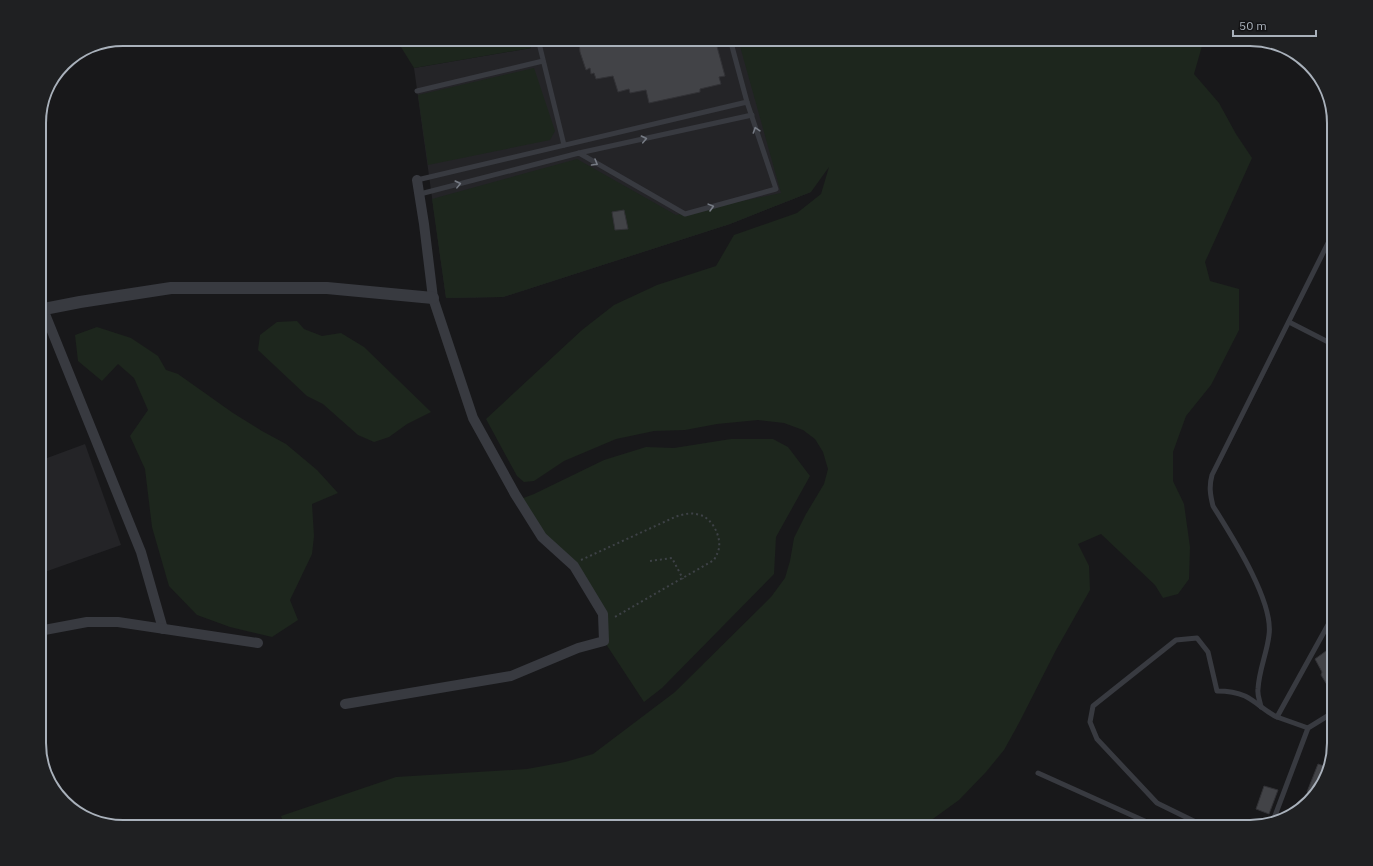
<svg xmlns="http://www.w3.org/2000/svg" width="1373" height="866" viewBox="0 0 1373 866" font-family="'IBM Plex Sans',sans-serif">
<rect width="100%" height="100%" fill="#18181a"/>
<!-- built -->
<g fill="#242427">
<polygon points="529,39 762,39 811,192 730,224 503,297 446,298 414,68 531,48"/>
<polygon points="85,444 121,545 39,574 39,461"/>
</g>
<!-- green -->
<g fill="#1d261d">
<polygon points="396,39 529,39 531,48 414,68"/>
<polygon points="738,39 1204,39 1194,74 1219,103 1236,134 1252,158 1205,262 1210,281 1239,289 1239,330 1211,385 1186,416 1173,452 1173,481 1184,504 1190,547 1189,579 1178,594 1163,598 1155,585 1101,534 1078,544 1089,566 1090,590 1056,650 1020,721 1004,750 986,772 959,800 930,821 923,824 924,827 285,827 281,816 396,777 527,769 565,762 593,754 675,692 771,597 785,578 790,561 794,538 806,514 824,484 828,469 823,452 815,439 803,430 784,423 758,420 717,424 685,430 654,431 616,439 564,461 534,481 524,482 517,476 486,419 582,330 614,305 657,285 716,266 734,235 797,213 821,194 829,167 811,192 730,224 503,297 446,298 432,199 577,159 676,215 781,193"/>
<polygon points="534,68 555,131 550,140 428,165 418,95"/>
<polygon points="297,321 304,329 322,336 341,333 364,347 431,412 407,424 389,437 374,442 358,435 323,404 307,396 258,350 260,335 277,322"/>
<polygon points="97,327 131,338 158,356 166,370 178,374 233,413 262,431 286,444 317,470 338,493 312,504 314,536 312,554 290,600 298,620 272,637 230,627 197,615 169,586 152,527 145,469 130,436 148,410 134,378 118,364 102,381 78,361 75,335"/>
<polygon points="731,439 773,439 788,447 810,476 776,537 774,574 662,688 644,702 604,641 603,614 575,566 542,537 518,500 534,494 604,460 646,447 674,448"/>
</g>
<!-- building -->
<g fill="#424347" stroke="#323236">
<polygon points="583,39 648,39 649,43 666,41 666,39 715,39 725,76 719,77 721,84 700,89 700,92 649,103 646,90 630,93 629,89 618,92 613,76 596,79 594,73 591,74 590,68 586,70 580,52 579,44 585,43"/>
<polygon points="624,210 628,229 615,230 612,212"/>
<polygon points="1326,651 1329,655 1334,652 1334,696 1321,675 1322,672 1315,659"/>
<polygon points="1318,764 1327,767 1320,789 1314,794 1307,792"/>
<polygon points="1264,786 1278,790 1269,814 1256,809"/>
</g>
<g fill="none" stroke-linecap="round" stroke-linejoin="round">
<!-- path -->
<g stroke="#3e4247" stroke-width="2" stroke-dasharray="2 3" stroke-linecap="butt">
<path d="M 581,560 L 675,517 C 683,514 691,512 700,515 C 712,518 721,536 719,548 C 718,553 716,556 714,560 L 613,618"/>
<polyline points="650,561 672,558 683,579"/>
</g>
<!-- service -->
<g stroke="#383a40" stroke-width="5">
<polyline points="538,39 564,145"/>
<polyline points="730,39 747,102"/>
<polyline points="417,91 543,61"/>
<polyline points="579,153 752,115"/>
<polyline points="417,180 747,102 776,189 685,214 579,153 420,194"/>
<polyline points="1289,322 1334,345"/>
<path d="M 1261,707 C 1260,701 1257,695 1258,689 C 1259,670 1267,653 1269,635 C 1274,601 1231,535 1213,506 C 1210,494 1209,486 1212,475 L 1334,231"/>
<polyline points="1308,728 1277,717 1329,623"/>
<polyline points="1038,773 1158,827"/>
<polyline points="1273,821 1308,728 1334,712"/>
<path d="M 1206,827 L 1157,803 L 1097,739 L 1090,722 L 1093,706 L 1176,640 L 1197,638 L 1208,652 L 1217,691 C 1226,691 1236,692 1245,696 C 1257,702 1266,712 1277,717"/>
</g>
<!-- minor -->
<g stroke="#383a40" stroke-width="10">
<polyline points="43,309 141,552 163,629"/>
<polyline points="39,631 87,622 118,622 258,643"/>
<polyline points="345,704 511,676 578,648 604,641 603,614 574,566 542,537 515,494 473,418 433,298 424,224 417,180"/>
</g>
<!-- tertiary -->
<polyline stroke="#383a40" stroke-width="12" points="39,310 80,302 171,288 327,288 433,298"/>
</g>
<!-- one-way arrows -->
<defs><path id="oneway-chevron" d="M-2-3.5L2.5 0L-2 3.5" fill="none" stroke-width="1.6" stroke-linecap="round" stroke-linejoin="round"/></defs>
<g stroke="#767b84">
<use href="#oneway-chevron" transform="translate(756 130) rotate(-108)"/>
<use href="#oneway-chevron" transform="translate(644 139) rotate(-12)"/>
<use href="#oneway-chevron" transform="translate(595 163) rotate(30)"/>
<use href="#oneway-chevron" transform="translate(458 184) rotate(-14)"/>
<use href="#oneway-chevron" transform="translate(711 207) rotate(-15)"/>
</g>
<!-- crop -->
<path d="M0 0H1373V866H0ZM123 46H1250A77 77 0 0 1 1327 123V743A77 77 0 0 1 1250 820H123A77 77 0 0 1 46 743V123A77 77 0 0 1 123 46Z" fill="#1f2022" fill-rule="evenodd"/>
<path fill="none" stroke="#a9b1bb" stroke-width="2" d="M123 46H1250A77 77 0 0 1 1327 123V743A77 77 0 0 1 1250 820H123A77 77 0 0 1 46 743V123A77 77 0 0 1 123 46Z"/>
<!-- scale -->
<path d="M1233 30v6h83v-6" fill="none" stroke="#a9b1bb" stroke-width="2"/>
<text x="1239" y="30" font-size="12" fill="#a9b1bb" stroke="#131315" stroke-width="3" paint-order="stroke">50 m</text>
</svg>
